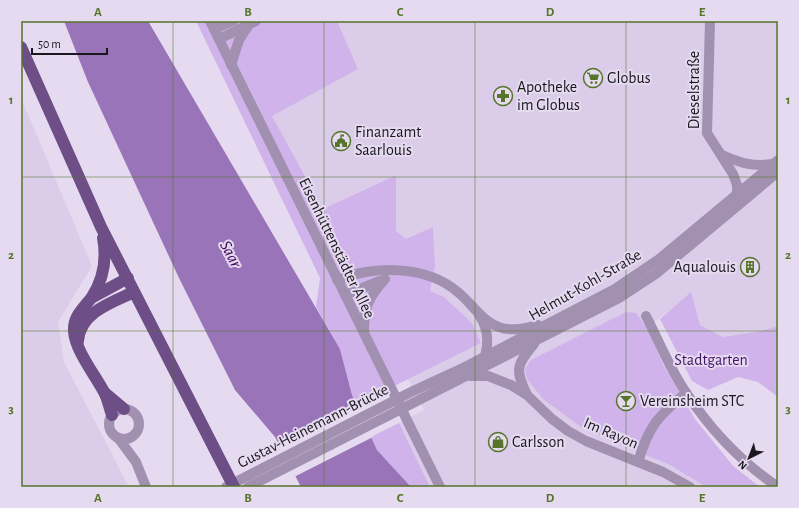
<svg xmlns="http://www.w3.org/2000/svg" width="799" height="508" viewBox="0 0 799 508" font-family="'Alegreya Sans',sans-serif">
<rect width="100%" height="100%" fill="#e5daef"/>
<!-- built -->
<g fill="#dbcde9">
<polygon points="337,21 778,21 778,326 761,331 723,337 700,325 691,293 647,328 642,320 626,312 584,335 581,427 609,440 670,465 706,487 430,487 399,423 424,410 407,378 481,343 472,323 444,297 430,291 435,266 433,228 406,239 396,231 395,175 323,209 271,115 358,69"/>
<polygon points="21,98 92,266 58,322 64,362 129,487 21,487"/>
</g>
<!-- green -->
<g fill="#d0b3ea">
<polygon points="196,21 337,21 358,69 272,116 323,209 396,175 396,231 406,239 433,227 435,266 430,291 444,297 472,323 481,343 356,405 352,395 340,349 316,307 320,278"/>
<polygon points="691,292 700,325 723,337 761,331 778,326 778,397 758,382 738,377 708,390 692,381 660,319"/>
<polygon points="626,312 636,313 647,328 663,364 695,419 733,466 760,487 706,487 670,465 609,440 581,427 543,399 527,379 525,369 531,360"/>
<polygon points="399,423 430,487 411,487 377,450 371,437"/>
</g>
<!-- water -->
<polygon fill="#9a74b9" points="64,21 148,21 340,349 352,395 377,450 411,487 301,487 275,437 235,390 179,278 88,82"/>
<!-- pier -->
<polygon fill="#e5daef" points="358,404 373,437 294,477 278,445"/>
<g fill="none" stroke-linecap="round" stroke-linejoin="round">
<!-- minor -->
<g stroke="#a190b0" stroke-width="10">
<polyline points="210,21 440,487"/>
<polyline points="710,21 707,133 733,174 737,185 737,196"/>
<polyline points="214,29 233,21"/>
<polyline points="219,39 256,21"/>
<polyline points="231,65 239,40 248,26"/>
<path d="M 722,155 C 741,163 752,167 773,164"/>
<path d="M 337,280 C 375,265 427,265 459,293 C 471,303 483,322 499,327 C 511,332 525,328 538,325"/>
<polyline points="345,295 380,281"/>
<path d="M 479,315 C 488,328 489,342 485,356"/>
<path d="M 646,316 C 659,341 670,370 687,394 C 711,430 741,462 778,487"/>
<path d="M 364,332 C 364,307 368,298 385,279"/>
<polyline points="470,376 488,376 511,385 527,395 552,419 568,431 586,441 663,472 690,487"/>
<path d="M 527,395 C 515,370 516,365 534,344"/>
<circle cx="124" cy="424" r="15"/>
<polyline points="119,439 136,462 146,487"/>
<path d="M 638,462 C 649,426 657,417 686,393"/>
<polyline points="226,487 413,391 465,367 615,289 658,260 778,160"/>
<polyline points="248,487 619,298 657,273 778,172"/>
</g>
<!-- major -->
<g stroke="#6d4e86" stroke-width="12">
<polyline points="21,47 101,227 234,487"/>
<path d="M 103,238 C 107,259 104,278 92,297 C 84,308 73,316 74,331 C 75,350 95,375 104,392 C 108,399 109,407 112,415"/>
<polyline points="93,297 128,278"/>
<path d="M 78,341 C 80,312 113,302 134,292"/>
<polyline points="105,393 124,409"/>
</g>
</g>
<!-- grid -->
<path fill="none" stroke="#56742a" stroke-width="1" stroke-opacity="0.55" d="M 173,21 L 173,487M 324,21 L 324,487M 475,21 L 475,487M 626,21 L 626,487M 21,177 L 778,177M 21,331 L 778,331"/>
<!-- icons -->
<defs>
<symbol id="supermarket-ring" viewBox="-11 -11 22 22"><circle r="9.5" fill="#e5daef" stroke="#56742a" stroke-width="1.5"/><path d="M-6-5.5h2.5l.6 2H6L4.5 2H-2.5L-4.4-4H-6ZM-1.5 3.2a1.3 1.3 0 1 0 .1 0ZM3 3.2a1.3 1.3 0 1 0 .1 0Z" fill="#56742a"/></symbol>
<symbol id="pharmacy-ring" viewBox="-11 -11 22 22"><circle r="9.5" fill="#e5daef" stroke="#56742a" stroke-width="1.5"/><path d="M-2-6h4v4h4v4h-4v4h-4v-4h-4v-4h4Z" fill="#56742a"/></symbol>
<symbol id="civic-ring" viewBox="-11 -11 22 22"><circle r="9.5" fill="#e5daef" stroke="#56742a" stroke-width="1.5"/><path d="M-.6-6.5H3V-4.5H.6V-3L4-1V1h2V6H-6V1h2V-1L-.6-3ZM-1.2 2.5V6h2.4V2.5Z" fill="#56742a"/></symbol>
<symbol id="building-ring" viewBox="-11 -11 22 22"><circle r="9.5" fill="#e5daef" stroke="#56742a" stroke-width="1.5"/><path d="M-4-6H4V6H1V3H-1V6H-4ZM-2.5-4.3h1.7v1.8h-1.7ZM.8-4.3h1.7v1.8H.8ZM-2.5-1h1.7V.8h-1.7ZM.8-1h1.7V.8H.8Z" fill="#56742a"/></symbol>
<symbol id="bar-ring" viewBox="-11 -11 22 22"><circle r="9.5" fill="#e5daef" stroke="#56742a" stroke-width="1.5"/><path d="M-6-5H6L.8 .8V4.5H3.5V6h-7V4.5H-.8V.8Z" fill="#56742a"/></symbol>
<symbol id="shop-ring" viewBox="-11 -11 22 22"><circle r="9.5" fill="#e5daef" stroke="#56742a" stroke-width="1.5"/><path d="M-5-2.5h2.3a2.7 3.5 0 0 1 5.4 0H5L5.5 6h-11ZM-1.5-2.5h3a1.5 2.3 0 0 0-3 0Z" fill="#56742a"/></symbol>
</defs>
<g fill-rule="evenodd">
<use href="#supermarket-ring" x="582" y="67" width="22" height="22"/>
<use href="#pharmacy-ring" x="492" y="85" width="22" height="22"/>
<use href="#civic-ring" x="330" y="130" width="22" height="22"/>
<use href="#building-ring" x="739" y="256" width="22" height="22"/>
<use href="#bar-ring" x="615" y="390" width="22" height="22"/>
<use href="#shop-ring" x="487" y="431" width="22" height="22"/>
</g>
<g text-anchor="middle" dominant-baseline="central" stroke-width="4" stroke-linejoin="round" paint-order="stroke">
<!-- poi labels -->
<g font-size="16" fill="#1b171f" stroke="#e5daef" text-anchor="start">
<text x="607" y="78">Globus</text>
<text x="517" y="87">Apotheke<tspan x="517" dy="18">im Globus</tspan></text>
<text x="355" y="132">Finanzamt<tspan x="355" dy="18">Saarlouis</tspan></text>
<text x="736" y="267" text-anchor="end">Aqualouis</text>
<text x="640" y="401">Vereinsheim STC</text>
<text x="512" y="442">Carlsson</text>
</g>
<!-- street labels -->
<g font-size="16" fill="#1b171f" stroke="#e5daef">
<text transform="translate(694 90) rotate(-90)">Dieselstraße</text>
<text transform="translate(337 248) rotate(64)">Eisenhüttenstädter Allee</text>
<text transform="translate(585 285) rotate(-30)">Helmut-Kohl-Straße</text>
<text transform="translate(313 426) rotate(-27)">Gustav-Heinemann-Brücke</text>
<text transform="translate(611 433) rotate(23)">Im Rayon</text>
</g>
<!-- park labels -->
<g font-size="16" fill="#481468" stroke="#e5daef">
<text x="711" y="360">Stadtgarten</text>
</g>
<!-- water labels -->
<g font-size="17" font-style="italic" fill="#410a61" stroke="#e5daef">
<text transform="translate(231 254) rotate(62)">Saar</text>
</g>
</g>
<!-- border -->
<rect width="799" height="508" fill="none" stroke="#e5daef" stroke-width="44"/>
<!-- north arrow -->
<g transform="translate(749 458) rotate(222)" stroke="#e5daef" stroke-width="3" paint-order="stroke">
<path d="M0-3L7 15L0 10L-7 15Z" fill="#1b171f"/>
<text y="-6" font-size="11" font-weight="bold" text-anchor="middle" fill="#1b171f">N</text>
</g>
<!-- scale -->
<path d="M32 48v6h75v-6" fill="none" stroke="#1b171f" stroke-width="2"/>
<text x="38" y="48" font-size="12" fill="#1b171f" stroke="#e5daef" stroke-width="3" paint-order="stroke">50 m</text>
<rect x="22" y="22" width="755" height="464" fill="none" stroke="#56742a" stroke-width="1.5"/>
<g font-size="13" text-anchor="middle" font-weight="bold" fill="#56742a">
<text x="98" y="16">A</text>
<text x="248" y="16">B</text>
<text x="400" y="16">C</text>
<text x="550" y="16">D</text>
<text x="702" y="16">E</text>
<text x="11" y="104">1</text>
<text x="788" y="104">1</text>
<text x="11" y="259">2</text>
<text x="788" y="259">2</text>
<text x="11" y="413">3</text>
<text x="788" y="413">3</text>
<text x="98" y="502">A</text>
<text x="248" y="502">B</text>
<text x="400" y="502">C</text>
<text x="550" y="502">D</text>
<text x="702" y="502">E</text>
</g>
</svg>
